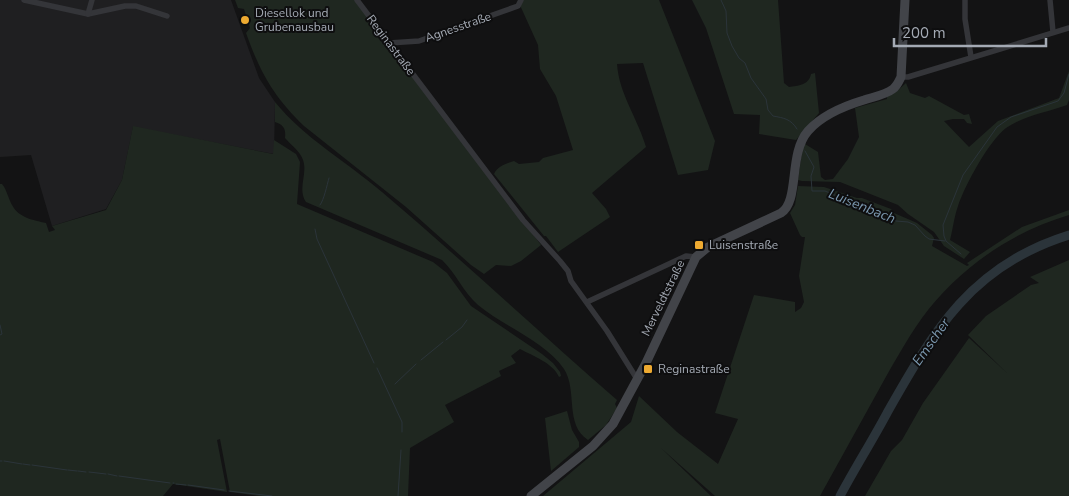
<svg xmlns="http://www.w3.org/2000/svg" width="1069" height="496" viewBox="0 0 1069 496" font-family="'Nunito Sans',sans-serif">
<rect width="100%" height="100%" fill="#131314"/>
<!-- built -->
<polygon fill="#1f1f21" points="0,0 231,0 259,78 275,102 274,154 133,127 122,180 106,209 52,226 31,155 0,157"/>
<!-- green -->
<g fill="#1f2720">
<path d="M 235,0 L 355,0 L 541,245 L 521,261 L 511,266 L 496,265 L 484,274 L 471,265 L 406,207 L 304,126 C 273,96 260,72 246,33 L 250,28 L 244,9 L 238,8 Z"/>
<path d="M 523,0 L 659,0 L 715,141 L 708,170 L 678,175 L 643,63 L 617,64 C 619,94 638,119 646,147 L 592,193 L 606,209 L 610,217 L 558,252 L 546,236 L 544,236 L 494,174 C 498,166 505,164 514,161 L 519,164 L 539,162 L 543,158 L 573,150 L 556,96 L 540,69 L 538,45 L 519,3 Z"/>
<path d="M 692,0 L 778,0 L 784,83 L 789,87 C 798,86 809,85 811,74 L 815,73 L 819,113 L 796,140 L 759,134 L 760,115 L 734,114 L 706,28 Z"/>
<path d="M 1069,71 L 1069,100 L 1067,105 C 1048,112 1023,116 1006,128 C 989,141 965,185 958,206 C 954,217 953,229 950,240 L 970,252 L 964,259 L 944,246 L 934,232 L 908,214 L 898,205 L 840,182 L 802,181 L 798,180 L 802,151 L 805,144 L 818,152 L 821,177 L 825,180 L 833,179 L 848,159 L 859,137 L 855,108 L 887,99 L 887,97 L 896,92 L 906,83 L 910,93 L 925,98 L 929,96 L 964,115 L 969,114 L 972,124 L 967,123 L 964,119 L 953,119 L 944,121 L 969,147 L 998,121 L 1059,98 Z"/>
<path d="M 275,102 C 304,138 347,162 382,192 C 462,260 538,331 617,400 L 615,404 L 617,408 L 606,425 L 588,440 C 564,424 578,391 564,369 C 546,342 503,326 478,305 C 463,292 456,273 442,260 L 306,202 C 297,189 308,174 303,160 C 300,151 291,145 285,138 C 286,129 284,125 275,122 Z"/>
<path d="M 133,126 L 273,154 L 274,140 L 296,154 L 300,162 L 297,204 L 433,262 L 447,273 L 471,306 L 542,354 L 553,363 L 560,372 L 561,376 L 559,377 C 553,363 533,356 520,349 L 511,356 L 516,363 L 499,371 L 501,376 L 445,405 L 454,422 L 410,448 L 408,496 L 259,496 L 230,492 L 220,439 L 217,440 L 227,492 L 173,484 L 163,496 L 0,496 L 0,184 L 2,184 C 7,190 8,198 12,205 C 19,218 33,220 46,223 L 49,232 L 55,230 L 52,226 L 106,210 L 122,180 Z"/>
<path d="M 798,186 L 824,187 L 857,198 L 862,198 L 891,209 L 894,213 L 917,223 L 932,235 L 934,238 L 932,246 L 967,266 L 969,265 L 967,263 L 1022,227 L 1069,210 L 1069,215 C 1011,232 958,269 922,318 C 905,342 891,368 877,393 C 858,427 839,462 820,496 L 715,496 L 661,448 L 711,496 L 543,496 L 631,422 L 639,396 L 677,432 L 718,464 L 738,419 L 715,413 L 754,295 L 795,302 L 795,312 L 801,308 L 804,302 L 799,276 L 805,237 L 802,237 L 800,235 L 790,213 L 795,205 Z"/>
<polygon points="1069,260 1069,496 865,496 891,451 902,440 923,403 969,338 1007,373 968,335 986,316 1031,285 1039,283 1030,277"/>
<polygon points="567,411 572,430 579,442 579,447 551,471 545,418"/>
</g>
<g fill="none" stroke-linecap="round" stroke-linejoin="round">
<!-- stream -->
<g stroke="#2b343a" stroke-width="1">
<path d="M 721,0 L 726,11 L 727,33 L 732,46 L 739,58 L 745,63 L 751,78 L 766,99 L 768,110 L 773,116 C 784,118 791,119 797,129"/>
<polyline points="805,151 814,167 811,176 812,191 825,191 854,203 868,206 879,214 888,215 896,221 908,222 915,225 925,236 929,239 945,241"/>
<path d="M 320,205 C 324,200 327,185 329,178"/>
<polyline points="315,229 317,239 374,363"/>
<polyline points="961,254 946,241 944,236 943,225 963,175 997,127 1011,117 1058,101 1064,93 1069,74"/>
<polyline points="0,325 2,334 0,335"/>
<polyline points="446,340 462,327 467,320"/>
<polyline points="421,360 443,342"/>
<polyline points="377,368 402,422 402,432"/>
<polyline points="395,384 416,364"/>
<polyline points="0,461 2,461"/>
<polyline points="4,461 22,464"/>
<polyline points="23,464 30,465"/>
<polyline points="32,465 67,470"/>
<polyline points="68,470 77,471"/>
<polyline points="78,471 86,472"/>
<polyline points="89,472 106,474"/>
<polyline points="108,474 117,476"/>
<polyline points="119,476 170,483"/>
<polyline points="173,483 174,483"/>
<polyline points="176,484 186,485"/>
<polyline points="188,485 224,490"/>
<polyline points="229,491 272,496"/>
<polyline points="398,496 401,450"/>
</g>
<!-- river -->
<path stroke="#2b343a" stroke-width="9" d="M 840,496 C 855,468 872,441 887,413 C 934,330 972,265 1069,235"/>
<!-- street -->
<g stroke="#343539" stroke-width="5.5">
<polyline points="24,0 88,14 125,6 136,6 167,16"/>
<polyline points="357,0 523,220 560,261 568,271 571,281 607,331 637,379"/>
<polyline points="965,0 965,19 971,57"/>
<polyline points="1050,0 1053,32"/>
<polyline points="88,14 92,0"/>
<polyline points="389,43 419,41 518,6 521,0"/>
<polyline points="901,77 908,77 1069,28"/>
<polyline points="587,302 686,256 696,257"/>
</g>
<!-- secondary -->
<path stroke="#424449" stroke-width="9" d="M 531,496 L 593,446 L 613,424 L 646,363 L 696,257 L 708,247 L 781,213 C 800,201 788,154 808,131 C 822,115 844,106 864,100 C 873,97 885,95 893,89 C 897,86 899,81 901,77 L 905,0"/>
</g>
<!-- markers -->
<g fill="#eeaa31" stroke="#0e0e0f" stroke-width="2">
<circle cx="245" cy="20" r="5"/>
<rect x="694" y="240" width="10" height="10" rx="2.5"/>
<rect x="643" y="364" width="10" height="10" rx="2.5"/>
</g>
<g text-anchor="middle" dominant-baseline="central" stroke-width="4" stroke-linejoin="round" paint-order="stroke">
<!-- poi labels -->
<g font-size="12" fill="#a4aab4" stroke="#0e0e0f" text-anchor="start">
<text x="255" y="13">Diesellok und<tspan x="255" dy="14">Grubenausbau</tspan></text>
<text x="709" y="245">Luisenstraße</text>
<text x="658" y="369">Reginastraße</text>
</g>
<!-- street labels -->
<g font-size="12" fill="#a4aab4" stroke="#0e0e0f">
<text transform="translate(458 27) rotate(-19)">Agnesstraße</text>
<text transform="translate(391 45) rotate(53)">Reginastraße</text>
<text transform="translate(663 298) rotate(-64)">Merveldtstraße</text>
</g>
<!-- water labels -->
<g font-size="14" font-style="italic" fill="#7b98af" stroke="#0e0e0f">
<text transform="translate(862 206) rotate(22)">Luisenbach</text>
<text transform="translate(931 342) rotate(-55)">Emscher</text>
</g>
</g>
<!-- scale -->
<path d="M894 38v8h152v-8" fill="none" stroke="#a4aab4" stroke-width="2.5"/>
<text x="902" y="38" font-size="15" fill="#a4aab4" stroke="#0e0e0f" stroke-width="4" paint-order="stroke">200 m</text>
</svg>
